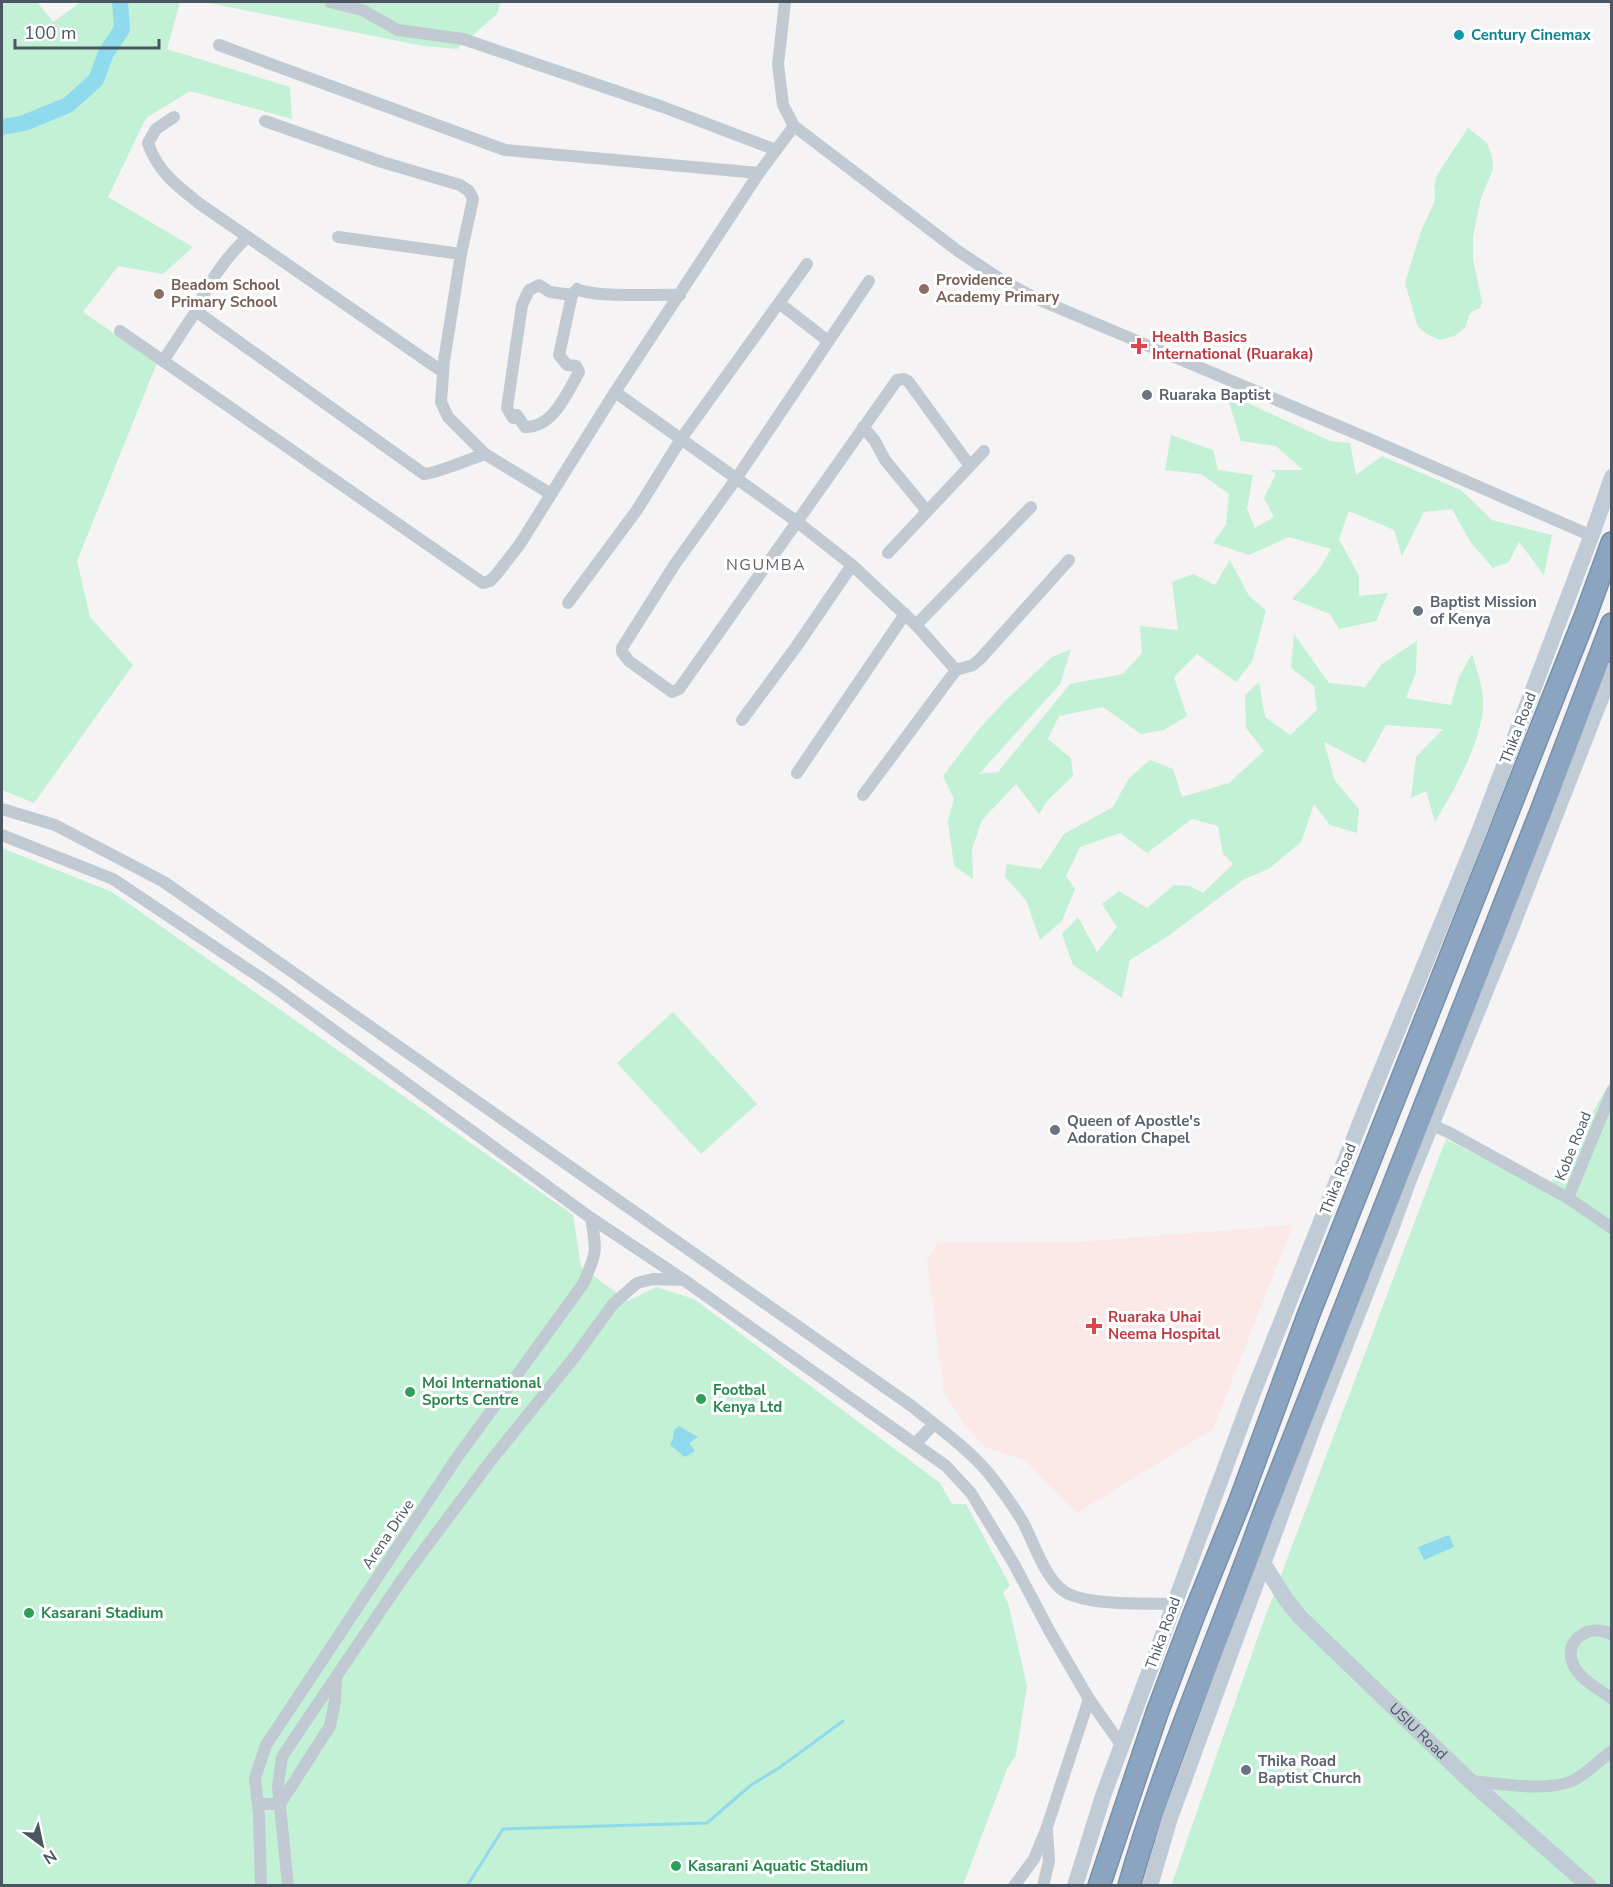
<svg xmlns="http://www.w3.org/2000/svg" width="1613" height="1887" viewBox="0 0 1613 1887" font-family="'Nunito Sans',sans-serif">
<rect width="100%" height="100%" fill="#f5f3f3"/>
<!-- medical -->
<polygon fill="#fce8e6" points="1293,1225 1213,1429 1077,1513 1025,1460 985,1447 966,1426 944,1392 927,1260 938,1243 1079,1242"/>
<!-- green -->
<g fill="#c3f1d5">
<polygon points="2,2 37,2 53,22 81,2 180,2 167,49 290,87 292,119 190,91 146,118 108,197 193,247 163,274 118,266 83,312 157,363 77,561 90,617 133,665 34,803 2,790"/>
<polygon points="204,2 500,2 497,14 457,49 423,46"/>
<polygon points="1468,128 1487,143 1492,157 1493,169 1481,198 1473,237 1473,259 1482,302 1480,308 1473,311 1469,315 1465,328 1454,336 1440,340 1427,334 1418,327 1405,283 1421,231 1434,203 1435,191 1434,186 1437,175"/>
<polygon points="1226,393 1330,441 1350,443 1356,475 1382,456 1461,490 1492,520 1552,535 1544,575 1519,542 1509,562 1493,568 1471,543 1452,509 1424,512 1402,556 1394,530 1349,511 1339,539 1359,576 1359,596 1388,593 1376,621 1339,629 1330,614 1292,599 1318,571 1331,549 1289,537 1249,555 1213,543 1226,525 1229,494 1201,474 1165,470 1171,435 1213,450 1218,470 1253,475 1247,509 1255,528 1274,517 1264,498 1276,474 1270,470 1303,470 1276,446 1241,441"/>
<polygon points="1230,560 1249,596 1266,610 1252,662 1236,682 1197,654 1174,677 1187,716 1164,730 1141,734 1103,707 1059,716 1048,739 1071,758 1073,776 1047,801 1039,814 1016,784 982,820 972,849 973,879 954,866 948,821 954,799 943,776 979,729 1005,701 1052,657 1071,649 1060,684 979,774 998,772 1070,684 1123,674 1142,653 1140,626 1178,630 1172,582 1193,574 1215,585"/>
<path d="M 1294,634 L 1329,683 L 1365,687 L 1382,664 L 1417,641 L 1416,672 L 1406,698 L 1451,705 L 1459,677 L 1472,654 C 1477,671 1485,692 1483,710 C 1478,749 1455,788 1435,822 L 1426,791 L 1411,798 L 1416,757 L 1443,729 L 1386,725 L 1365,763 L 1324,742 L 1335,781 L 1359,809 L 1357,833 L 1330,825 L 1314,804 L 1301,842 L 1270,868 L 1243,880 L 1168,936 L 1130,960 L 1122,998 L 1073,965 L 1062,934 L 1078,917 L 1097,952 L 1117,927 L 1102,904 L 1119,891 L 1147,908 L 1174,885 L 1190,886 L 1203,893 L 1233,864 L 1223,854 L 1218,826 L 1192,819 L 1147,853 L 1120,833 L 1080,847 L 1066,876 L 1075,889 L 1062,921 L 1040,940 L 1026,900 L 1005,877 L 1007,864 L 1041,869 L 1064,834 L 1113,807 L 1129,778 L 1150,760 L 1173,769 L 1182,797 L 1229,783 L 1264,751 L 1246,728 L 1245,695 L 1259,682 L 1265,717 L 1290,735 L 1317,710 L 1314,686 L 1291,668 Z"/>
<polygon points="2,848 112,892 573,1215 581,1267 628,1301 656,1287 694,1299 940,1483 952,1504 966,1504 1010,1585 1003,1593 1008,1603 1027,1686 1016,1755 1007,1769 963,1885 2,1885"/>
<polygon points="673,1012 757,1104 701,1154 617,1063"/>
<polygon points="1611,1081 1611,1885 1171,1886 1261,1628 1446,1139 1546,1191"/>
</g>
<!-- water -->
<g fill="#90daee">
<polygon points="679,1426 698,1437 689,1443 695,1451 685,1457 670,1445 673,1438 674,1430"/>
<polygon points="1449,1535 1454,1547 1424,1560 1418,1547"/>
</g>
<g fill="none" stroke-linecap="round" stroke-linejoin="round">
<!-- stream -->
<polyline stroke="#90daee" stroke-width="3" points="467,1886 503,1829 707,1823 751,1785 779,1768 843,1721"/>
<!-- river -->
<polyline stroke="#90daee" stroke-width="16" points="2,127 24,123 68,105 96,80 106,53 122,29 120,2"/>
<defs>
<g id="highway">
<polyline points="1099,1886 1157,1713 1193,1617 1240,1501 1308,1316 1585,617 1612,543"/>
<path d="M 1129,1886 C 1165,1760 1219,1639 1263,1516 L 1542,809 L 1612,624"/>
</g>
</defs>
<!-- highway casing -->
<use href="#highway" stroke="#7690ad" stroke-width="24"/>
<!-- street -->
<g stroke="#c1cad2" stroke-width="12">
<polyline points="330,2 362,10 398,30 463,39 663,107 776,150"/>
<polyline points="785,2 778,64 783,105 794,126 958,251 1000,279 1035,298 1374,441 1592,536"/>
<polyline points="219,45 505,150 759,173"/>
<path d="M 174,117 L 156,129 L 148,143 C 157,171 177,186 200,204 L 443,372"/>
<polyline points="265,121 382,162 460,185 469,191 473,199 461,254 444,361 441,402 448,417 485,454 551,494"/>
<path d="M 248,237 C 230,252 202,290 197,312 L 424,474 C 432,475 473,458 485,454"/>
<polyline points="338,237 461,254"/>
<polyline points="869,281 736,479 675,564 622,648 622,652 629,661 672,692 679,689 897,380 904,379 908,381 970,466"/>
<path d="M 572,295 L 550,292 L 539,285 L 529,290 L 522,305 L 507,408 L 513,418 L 517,415 L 525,427 C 553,428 567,393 579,372 L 576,366 L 567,365 L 559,355 L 572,295 L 577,289 C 596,298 655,294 680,295"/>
<polyline points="779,303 828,341"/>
<polyline points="120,331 483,583 490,581 496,575 520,544 615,392 759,173 794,126"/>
<polyline points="163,361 196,311"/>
<polyline points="615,392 796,521 852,565 916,625 956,670"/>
<polyline points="863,427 875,441 885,460 927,511"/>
<polyline points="888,553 984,451"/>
<polyline points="568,603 637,510 681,439 807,264"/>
<polyline points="916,625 1031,507"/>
<polyline points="742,720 796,647 852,565"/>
<polyline points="797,773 905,614"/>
<polyline points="863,795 956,670 973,665 981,658 1069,560"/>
<path d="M 2,809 L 55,825 L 164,882 L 913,1407 C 941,1430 972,1451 994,1480 C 1005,1495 1017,1510 1025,1526 C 1035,1546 1046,1580 1065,1592 C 1088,1606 1146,1603 1174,1604"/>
<polyline points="2,835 113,879 276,988 591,1218 684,1280 946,1466 971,1493 1014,1564 1050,1632 1089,1699 1122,1746"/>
<polyline points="1432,1125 1448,1132 1568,1198 1612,1228"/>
<polyline points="1568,1198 1612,1091"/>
<polyline points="915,1444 934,1424"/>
<path d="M 1611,1698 C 1599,1689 1579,1679 1573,1664 C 1562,1639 1592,1622 1612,1635"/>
<path d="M 1470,1781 C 1498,1783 1548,1793 1574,1780 C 1588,1773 1599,1760 1612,1751"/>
<polyline points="258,1804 280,1804 330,1726 335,1701 336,1677"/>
<path d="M 261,1886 L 259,1816 L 255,1778 L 266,1745 L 456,1459 L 583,1284 C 597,1253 597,1251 591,1218"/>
<polyline points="288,1886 278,1786 282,1757 304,1724 403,1578 492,1459 576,1355 613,1304 637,1283 653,1279 684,1280"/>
<polyline points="1014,1886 1034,1859 1046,1830 1089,1699"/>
<polyline points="1043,1886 1049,1861 1047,1831"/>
</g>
<!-- secondary -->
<g stroke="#c1cbd6" stroke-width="16">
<path id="s1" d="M 1263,1563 L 1287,1601 L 1301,1618 L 1470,1781 L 1589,1886"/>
<polyline points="1075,1886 1103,1796 1251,1398 1370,1098 1479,832 1594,529 1612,477"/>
<polyline points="1150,1886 1170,1818 1314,1425 1391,1229 1408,1182 1512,926 1612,670"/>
</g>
<!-- highway -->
<use href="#highway" stroke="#8ba5c1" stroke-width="21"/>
</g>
<!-- markers -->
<circle fill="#0f9aa8" stroke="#fff" stroke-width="2" cx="1459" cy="35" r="6"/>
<g fill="#8d6e63" stroke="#fff" stroke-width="2">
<circle cx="924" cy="289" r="6"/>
<circle cx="159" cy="294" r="6"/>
</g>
<g fill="#e0444e" stroke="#fff" stroke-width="2">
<path d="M1136 337h6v6h6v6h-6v6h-6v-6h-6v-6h6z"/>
<path d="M1091 1317h6v6h6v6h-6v6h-6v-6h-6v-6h6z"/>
</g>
<g fill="#6b7280" stroke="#fff" stroke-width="2">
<circle cx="1147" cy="395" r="6"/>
<circle cx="1418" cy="611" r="6"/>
<circle cx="1055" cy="1130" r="6"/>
<circle cx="1246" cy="1770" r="6"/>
</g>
<g fill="#2e9e5b" stroke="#fff" stroke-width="2">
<circle cx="410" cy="1392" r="6"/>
<circle cx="701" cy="1399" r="6"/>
<circle cx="29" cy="1613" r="6"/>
<circle cx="676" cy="1866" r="6"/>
</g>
<g text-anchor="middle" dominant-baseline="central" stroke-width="6" stroke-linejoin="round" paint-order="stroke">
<!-- culture labels -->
<g font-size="15" font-weight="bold" fill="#0d838f" stroke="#fff" text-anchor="start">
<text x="1471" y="35">Century Cinemax</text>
</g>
<!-- education labels -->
<g font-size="15" font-weight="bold" fill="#785e54" stroke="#fff" text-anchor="start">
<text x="936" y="280">Providence<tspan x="936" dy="17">Academy Primary</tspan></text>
<text x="171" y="285">Beadom School<tspan x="171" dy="17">Primary School</tspan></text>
</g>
<!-- health labels -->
<g font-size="15" font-weight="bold" fill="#be3a42" stroke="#fff" text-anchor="start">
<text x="1152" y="337">Health Basics<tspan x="1152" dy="17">International (Ruaraka)</tspan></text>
<text x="1108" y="1317">Ruaraka Uhai<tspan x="1108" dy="17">Neema Hospital</tspan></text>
</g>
<!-- worship labels -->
<g font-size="15" font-weight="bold" fill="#5b616d" stroke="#fff" text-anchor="start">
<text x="1159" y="395">Ruaraka Baptist</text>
<text x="1430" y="602">Baptist Mission<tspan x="1430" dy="17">of Kenya</tspan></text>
<text x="1067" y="1121">Queen of Apostle's<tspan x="1067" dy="17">Adoration Chapel</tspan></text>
<text x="1258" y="1761">Thika Road<tspan x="1258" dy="17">Baptist Church</tspan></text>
</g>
<!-- street labels -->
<g font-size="15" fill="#4a5661" stroke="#fff">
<text transform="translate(1518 728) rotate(-69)">Thika Road</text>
<text transform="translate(1573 1146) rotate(-68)">Kobe Road</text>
<text transform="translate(1338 1179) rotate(-69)">Thika Road</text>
<text transform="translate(388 1534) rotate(-56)">Arena Drive</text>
<text transform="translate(1163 1633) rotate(-70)">Thika Road</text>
<text stroke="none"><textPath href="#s1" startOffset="230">USIU Road</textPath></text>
</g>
<!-- leisure labels -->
<g font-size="15" font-weight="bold" fill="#27864d" stroke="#fff" text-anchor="start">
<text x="422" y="1383">Moi International<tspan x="422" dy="17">Sports Centre</tspan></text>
<text x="713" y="1390">Footbal<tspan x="713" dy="17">Kenya Ltd</tspan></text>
<text x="41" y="1613">Kasarani Stadium</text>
<text x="688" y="1866">Kasarani Aquatic Stadium</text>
</g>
<!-- neighbourhood labels -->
<g font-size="16" letter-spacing="1.5" fill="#5f6368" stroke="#fff">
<text x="766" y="565">NGUMBA</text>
</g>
</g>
<!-- border -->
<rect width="1613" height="1887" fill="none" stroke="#4a5661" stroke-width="6"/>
<!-- north arrow -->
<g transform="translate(42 1845) rotate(147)" stroke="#ffffff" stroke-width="4.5" paint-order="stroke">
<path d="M0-4.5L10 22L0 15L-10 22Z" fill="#4a5661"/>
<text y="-9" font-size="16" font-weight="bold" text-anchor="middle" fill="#4a5661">N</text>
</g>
<!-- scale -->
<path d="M15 39v9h144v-9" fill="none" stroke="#4a5661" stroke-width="3"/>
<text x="24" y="39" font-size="18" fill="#4a5661" stroke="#ffffff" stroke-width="4.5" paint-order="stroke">100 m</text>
</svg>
